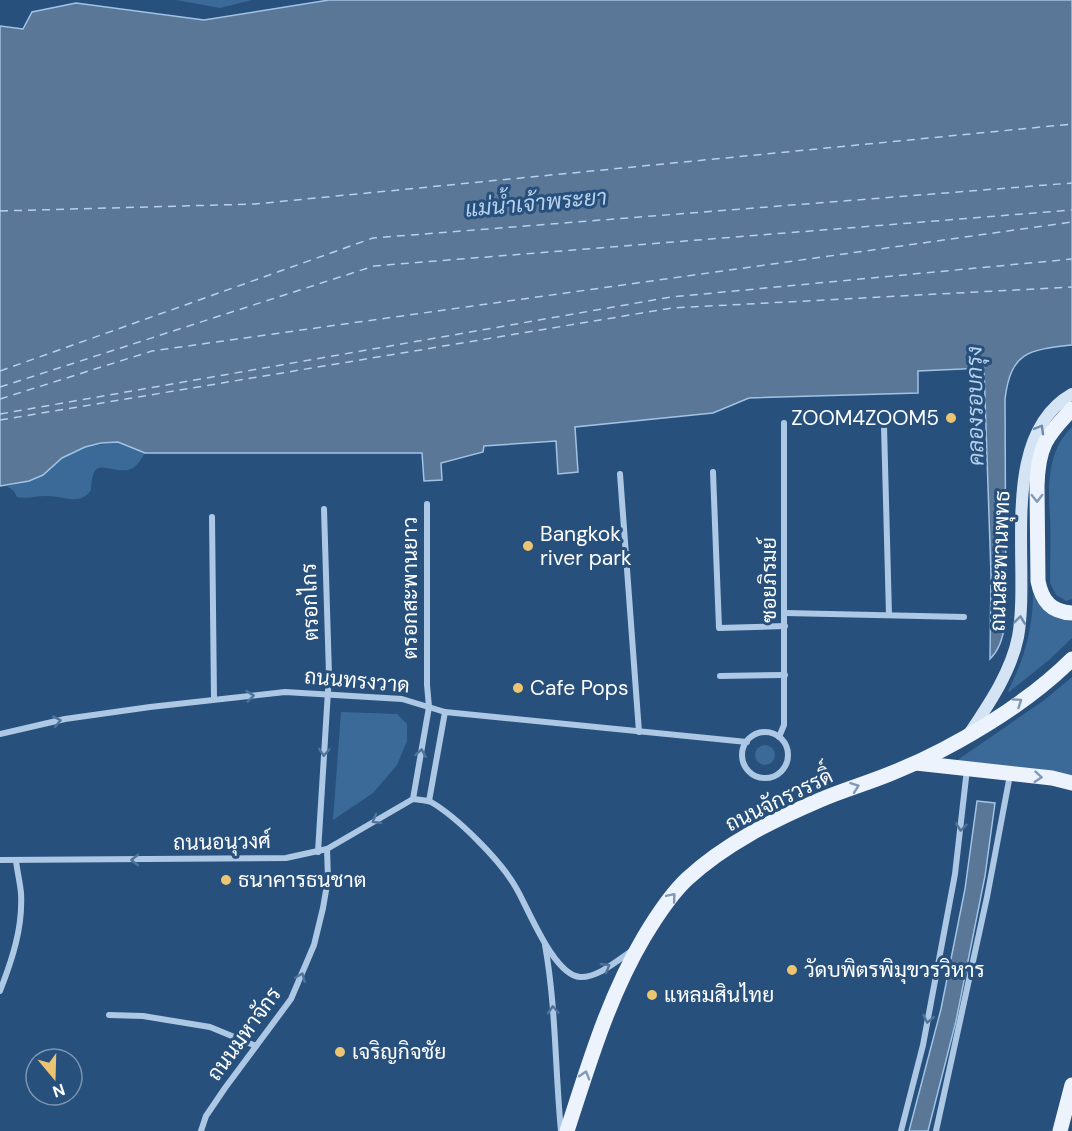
<svg xmlns="http://www.w3.org/2000/svg" width="1072" height="1131" viewBox="0 0 1072 1131" font-family="'DM Sans',Sarabun,sans-serif">
<rect width="100%" height="100%" fill="#27507c"/>
<!-- green -->
<g fill="#3b6a99">
<polygon points="176,0 252,0 220,8"/>
<path d="M 1072,427 L 1072,599 L 1066,601 L 1056,595 L 1050,583 C 1050,562 1051,540 1050,518 C 1048,486 1047,451 1072,427 Z"/>
<path d="M 118,442 L 145,453 C 141,459 137,468 128,470 C 105,473 93,454 91,490 C 80,507 62,495 46,496 C 35,496 28,499 17,497 L 14,491 L 7,486 L 29,481 L 43,475 L 62,458 L 85,447 Z"/>
<path d="M 1033,594 C 1041,611 1053,620 1072,621 L 1072,638 L 1049,660 L 1009,692 L 1008,691 C 1024,660 1033,629 1033,594 Z"/>
<polygon points="1072,677 1072,778 956,761 1043,701"/>
<polygon points="341,712 397,714 407,724 407,741 397,765 373,793 333,820"/>
<circle cx="765" cy="755" r="10"/>
</g>
<!-- water -->
<g fill="#5a7797" stroke="#a1c3e5" stroke-width="1.5">
<path d="M 329,0 L 1072,0 L 1072,345 C 1029,350 1011,351 1005,399 L 1006,622 C 1002,637 1001,648 990,659 L 991,575 L 984,368 L 918,371 L 918,393 L 749,398 L 713,413 L 575,427 L 578,472 L 558,474 L 556,441 L 484,446 L 483,452 L 441,463 L 442,480 L 424,481 L 422,453 L 145,453 L 118,442 L 101,443 L 85,447 L 62,458 L 43,475 L 29,481 L 0,486 L 0,26 L 23,29 L 32,12 L 76,3 L 204,20 Z"/>
<polygon points="977,801 995,803 985,876 956,1021 928,1131 909,1131 941,1009 965,889"/>
</g>
<g fill="none" stroke-linecap="round" stroke-linejoin="round">
<!-- ferry -->
<g stroke="#b7d1ec" stroke-width="1.5" stroke-dasharray="8 6" stroke-linecap="butt">
<polyline points="0,211 255,204 1072,124"/>
<polyline points="0,371 373,238 1072,183"/>
<polyline points="0,387 374,266 1072,210"/>
<polyline points="0,399 152,351 1072,222"/>
<polyline points="0,414 671,297 1072,259"/>
<polyline points="0,420 672,308 1072,287"/>
</g>
<!-- street -->
<g stroke="#acc8e4" stroke-width="6">
<polyline points="884,426 889,615"/>
<polyline points="713,472 719,628 785,626"/>
<polyline points="620,474 639,732"/>
<polyline points="212,517 214,699"/>
<polyline points="785,613 964,617"/>
<polyline points="720,676 785,675"/>
<circle cx="765" cy="755" r="23"/>
<polyline points="0,734 65,719 150,707 285,692 402,699 445,712 747,742"/>
<polyline points="779,737 784,725 784,423"/>
<polyline points="413,799 429,707 427,685 427,504"/>
<polyline points="429,801 445,712"/>
<polyline points="318,852 329,675 324,509"/>
<path d="M 0,860 L 286,858 L 327,849 L 413,799 C 419,800 426,800 431,802 C 457,817 500,860 515,886 C 528,907 553,975 580,977 C 598,978 619,959 633,950"/>
<path d="M 545,945 C 556,1006 555,1069 561,1131"/>
<path d="M 0,991 C 12,960 23,928 21,893 C 20,882 17,871 16,860"/>
<polyline points="109,1015 143,1016 210,1027 256,1046"/>
<polyline points="201,1131 206,1116 225,1088 291,999 314,945 323,908 328,879 327,849"/>
<polyline points="901,1131 923,1045 955,874 967,769"/>
<polyline points="936,1131 987,897 1010,775"/>
</g>
<!-- secondary -->
<path stroke="#d5e4f4" stroke-width="12" d="M 969,734 C 989,704 1011,672 1018,637 C 1031,565 997,437 1072,394"/>
<!-- primary -->
<g stroke="#ecf3fc" stroke-width="15">
<path d="M 1072,409 C 1046,436 1038,447 1037,486 L 1038,581 C 1042,601 1051,612 1072,613"/>
<polyline points="916,763 1052,778 1072,783"/>
<path d="M 567,1131 C 589,1064 608,998 644,937 C 656,917 670,895 687,879 C 725,844 773,820 820,800 C 843,790 868,783 892,773 C 952,749 1026,705 1072,659"/>
<polyline points="1060,1131 1072,1085"/>
</g>
</g>
<!-- one-way arrows -->
<defs><path id="oneway-chevron" d="M-2-3.5L2.5 0L-2 3.5" fill="none" stroke-width="1.6" stroke-linecap="round" stroke-linejoin="round" transform="scale(1.5)"/></defs>
<g stroke="#6d8bac">
<use href="#oneway-chevron" transform="translate(1040 429) rotate(-60)"/>
<use href="#oneway-chevron" transform="translate(1020 620) rotate(-83)"/>
</g>
<g stroke="#8099b6">
<use href="#oneway-chevron" transform="translate(1037 498) rotate(89)"/>
<use href="#oneway-chevron" transform="translate(1018 702) rotate(-34)"/>
<use href="#oneway-chevron" transform="translate(1038 777) rotate(5)"/>
<use href="#oneway-chevron" transform="translate(855 787) rotate(-20)"/>
<use href="#oneway-chevron" transform="translate(672 897) rotate(-50)"/>
<use href="#oneway-chevron" transform="translate(585 1075) rotate(-73)"/>
</g>
<g stroke="#4f749b">
<use href="#oneway-chevron" transform="translate(250 696) rotate(-6)"/>
<use href="#oneway-chevron" transform="translate(57 721) rotate(-11)"/>
<use href="#oneway-chevron" transform="translate(324 752) rotate(94)"/>
<use href="#oneway-chevron" transform="translate(421 753) rotate(-80)"/>
<use href="#oneway-chevron" transform="translate(376 820) rotate(150)"/>
<use href="#oneway-chevron" transform="translate(961 827) rotate(97)"/>
<use href="#oneway-chevron" transform="translate(135 860) rotate(180)"/>
<use href="#oneway-chevron" transform="translate(606 967) rotate(-30)"/>
<use href="#oneway-chevron" transform="translate(301 977) rotate(-67)"/>
<use href="#oneway-chevron" transform="translate(553 1010) rotate(-93)"/>
<use href="#oneway-chevron" transform="translate(928 1019) rotate(101)"/>
</g>
<!-- markers -->
<g fill="#ecc472" stroke="#27507c" stroke-width="2">
<circle cx="951" cy="418" r="6"/>
<circle cx="528" cy="546" r="6"/>
<circle cx="518" cy="688" r="6"/>
<circle cx="226" cy="880" r="6"/>
<circle cx="792" cy="970" r="6"/>
<circle cx="652" cy="995" r="6"/>
<circle cx="340" cy="1052" r="6"/>
</g>
<g text-anchor="middle" dominant-baseline="central" stroke-width="6" stroke-linejoin="round" paint-order="stroke">
<!-- poi labels -->
<g font-size="21" fill="#fff" stroke="#27507c" text-anchor="start">
<text x="939" y="418" text-anchor="end">ZOOM4ZOOM5</text>
<text x="540" y="534">Bangkok<tspan x="540" dy="24">river park</tspan></text>
<text x="530" y="688">Cafe Pops</text>
<text x="238" y="880">ธนาคารธนชาต</text>
<text x="804" y="970">วัดบพิตรพิมุขวรวิหาร</text>
<text x="664" y="995">แหลมสินไทย</text>
<text x="352" y="1052">เจริญกิจชัย</text>
</g>
<!-- street labels -->
<g font-size="21" fill="#fff" stroke="#27507c">
<text transform="translate(1000 561) rotate(-88)">ถนนสะพานพุทธ</text>
<text transform="translate(769 580) rotate(-90)">ซอยภิรมย์</text>
<text transform="translate(410 588) rotate(-90)">ตรอกสะพานยาว</text>
<text transform="translate(310 602) rotate(-92)">ตรอกไกร</text>
<text transform="translate(357 681) rotate(5)">ถนนทรงวาด</text>
<text transform="translate(779 800) rotate(-26)">ถนนจักรวรรดิ์</text>
<text transform="translate(222 842) rotate(-1)">ถนนอนุวงศ์</text>
<text transform="translate(244 1034) rotate(-54)">ถนนมหาจักร</text>
</g>
<!-- water labels -->
<g font-size="22" font-style="italic" fill="#b7d1ec" stroke="#27507c">
<text transform="translate(536 203) rotate(-5)">แม่น้ำเจ้าพระยา</text>
<text transform="translate(975 406) rotate(-91)">คลองรอบกรุง</text>
</g>
</g>
<!-- north arrow -->
<g transform="translate(54 1077) rotate(161)"><circle r="28" fill="#27507c" stroke="#7d96b0" stroke-width="1.5"/>
<path d="M0-4.5L10 22L0 15L-10 22Z" fill="#ecc472"/>
<text y="-9" font-size="16" font-weight="bold" text-anchor="middle" fill="#ffffff">N</text>
</g>
</svg>
